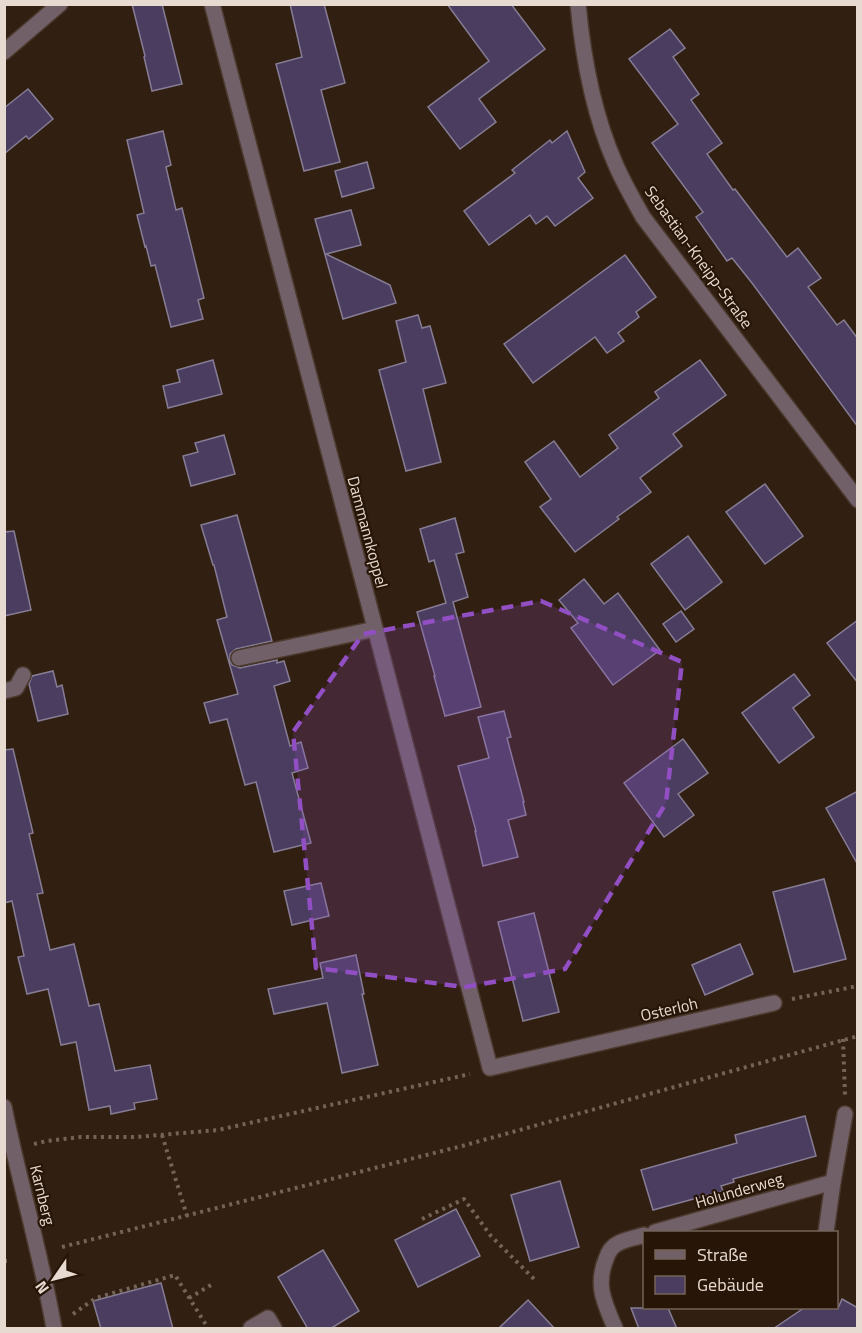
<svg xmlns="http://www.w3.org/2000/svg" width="862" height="1333" viewBox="0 0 862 1333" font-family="'Titillium Web',sans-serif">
<rect width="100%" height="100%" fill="#311f11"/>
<!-- building -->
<g fill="#4a3d5f" stroke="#867d95" stroke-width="1.5">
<polygon points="132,4 162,4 182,84 152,91 144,57 145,56"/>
<polygon points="290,4 324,4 345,83 321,90 340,162 304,171 276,64 302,57"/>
<polygon points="447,4 511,4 545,49 479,99 496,122 460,149 428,107 489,61"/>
<polygon points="670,29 685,48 673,57 699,94 691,100 722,143 707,154 733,190 735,189 787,257 798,248 821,278 808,287 837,325 844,320 858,339 858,427 752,283 732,258 727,261 696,217 703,212 652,143 678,124 629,59"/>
<polygon points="28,89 53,119 29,139 26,136 4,154 4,108"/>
<polygon points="163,131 171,165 166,167 176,210 182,208 204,298 198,300 203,319 171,327 155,265 151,266 146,246 145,247 137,215 144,213 127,140"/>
<polygon points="567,131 585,172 578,178 593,198 555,226 547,216 536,224 530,215 489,245 464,211 515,173 512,170 550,140 552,143"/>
<polygon points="367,162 374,188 342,197 335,171"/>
<polygon points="351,210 361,245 326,254 390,285 396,303 343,319 315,219"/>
<polygon points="625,255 656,297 636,312 639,317 618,333 624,341 607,353 595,337 533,383 504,344"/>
<polygon points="418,315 422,328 430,326 446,383 423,389 441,462 406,471 379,370 406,362 396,321"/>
<polygon points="213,360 222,394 168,408 163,386 180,382 177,370"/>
<polygon points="700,360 726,395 673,434 682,446 640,478 651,492 617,517 619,519 575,552 540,507 551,499 525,462 554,441 580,477 618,448 609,435 659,398 655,392"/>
<polygon points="224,435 235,474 191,486 183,456 198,452 195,443"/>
<polygon points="765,484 803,536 765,564 726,512"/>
<polygon points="237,515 272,641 236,649 230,654 230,661 232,665 240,668 277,660 277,663 284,661 290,681 274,686 290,746 301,742 308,768 292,773 311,843 274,852 256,782 245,785 227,719 210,723 204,703 238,694 217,620 227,617 214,565 213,565 201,525"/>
<polygon points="455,518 464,552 456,554 468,597 453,602 481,707 445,716 434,676 435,676 417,612 446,603 434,560 429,562 420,529"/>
<polygon points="14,531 31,610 4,616 4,532"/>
<polygon points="688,536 722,582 685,610 651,564"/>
<polygon points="584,579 604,604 618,593 660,650 613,685 571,628 578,623 559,600"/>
<polygon points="681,611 694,629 676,642 663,624"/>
<polygon points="858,620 858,683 827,643"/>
<polygon points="53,671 57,687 62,685 68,714 38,721 29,684 32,676"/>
<polygon points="794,674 810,695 793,708 814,737 779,763 742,713"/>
<polygon points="504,711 511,737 507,738 524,802 523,802 526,815 508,820 518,857 483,866 475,831 476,831 458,766 489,758 478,717"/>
<polygon points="683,739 708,773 678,794 694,815 664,837 624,783"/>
<polygon points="13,749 33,833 29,834 43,893 37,894 50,950 74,944 89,1006 99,1004 115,1071 150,1065 157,1099 134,1103 135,1109 111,1114 110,1106 89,1110 76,1042 61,1045 48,989 27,994 18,957 24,956 12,901 4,903 4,750"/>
<polygon points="858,791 858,865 826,808"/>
<polygon points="824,879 846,959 794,972 773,892"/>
<polygon points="321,883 329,916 292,925 284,891"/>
<polygon points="534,913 559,1012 523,1021 498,922"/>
<polygon points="740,944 753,974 705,995 692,965"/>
<polygon points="356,955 364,994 362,994 378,1065 342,1073 327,1003 274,1014 268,989 323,978 320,963"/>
<polygon points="805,1116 816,1156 733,1179 734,1182 721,1186 723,1191 653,1210 641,1170 737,1143 735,1135"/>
<polygon points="560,1181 579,1247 530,1261 511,1195"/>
<polygon points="456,1209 480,1256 418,1287 395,1240"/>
<polygon points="323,1250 359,1311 330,1329 308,1329 278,1277"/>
<polygon points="161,1283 173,1329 101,1329 93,1301"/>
<polygon points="842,1299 858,1308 858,1329 773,1329 804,1308 838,1308"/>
<polygon points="528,1300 555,1329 498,1329"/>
<polygon points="631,1308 668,1308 677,1329 639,1329"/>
</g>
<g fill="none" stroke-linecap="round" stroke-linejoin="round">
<defs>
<g id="minor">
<polyline points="212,4 490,1068 774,1003"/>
<path d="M 578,4 C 583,58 593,113 615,163 C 623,182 633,199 643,217 L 858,500"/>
<polyline points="4,52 60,4"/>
<polyline points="239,658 375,629"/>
<polyline points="4,691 16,688 23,675"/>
<path d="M 4,1107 C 19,1181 41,1254 54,1328"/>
<polyline points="655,1232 833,1182 845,1114"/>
<polyline points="826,1232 833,1182"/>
<polyline points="251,1328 268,1318 274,1328"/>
<path d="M 615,1328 C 605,1304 595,1286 606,1259 C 608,1253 611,1247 617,1244 C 625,1239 636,1238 644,1235"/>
</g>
</defs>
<!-- minor casing -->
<use href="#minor" stroke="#4a392c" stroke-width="18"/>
<!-- path -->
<g stroke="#746458" stroke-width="4" stroke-dasharray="3 4.5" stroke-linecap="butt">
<polyline points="792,999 858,986"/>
<polyline points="843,1039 845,1095"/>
<polyline points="162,1135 187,1216"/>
<polyline points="34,1144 47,1141 81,1137 136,1137 218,1130 470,1074"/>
<polyline points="422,1219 464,1199 491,1236 535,1280"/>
<polyline points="62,1247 462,1146 858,1036"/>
<polyline points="4,1261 7,1261"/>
<polyline points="189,1298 211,1285"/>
<polyline points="73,1314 96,1298 175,1275 208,1328"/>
</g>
<!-- minor -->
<use href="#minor" stroke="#726069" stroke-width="15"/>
</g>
<!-- marked area -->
<path fill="#914fc3" fill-opacity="0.2" stroke="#914fc3" stroke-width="4.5" stroke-dasharray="12 8" stroke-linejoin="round" d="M 541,601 L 682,662 L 666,803 L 565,969 L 465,987 L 316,968 L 293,732 L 363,634 Z"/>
<g text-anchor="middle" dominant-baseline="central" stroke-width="4.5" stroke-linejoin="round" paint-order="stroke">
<!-- street labels -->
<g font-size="16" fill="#e7dad1" stroke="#271608">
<text transform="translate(699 257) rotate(54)">Sebastian-Kneipp-Straße</text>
<text transform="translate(368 532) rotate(75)">Dammannkoppel</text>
<text transform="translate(669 1009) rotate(-13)">Osterloh</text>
<text transform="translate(739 1190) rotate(-16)">Holunderweg</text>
<text transform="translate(43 1195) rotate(76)">Karnberg</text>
</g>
</g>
<!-- border -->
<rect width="862" height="1333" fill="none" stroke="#e7dad1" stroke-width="12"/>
<!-- legend -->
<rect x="643" y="1231" width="195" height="78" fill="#271608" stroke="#746458" stroke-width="1.5"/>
<rect x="655" y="1250" width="30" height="9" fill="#726069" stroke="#746458" stroke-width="1.5"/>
<text x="697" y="1261" font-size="18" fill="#e7dad1">Straße</text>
<rect x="655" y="1276" width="30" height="18" fill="#4a3d5f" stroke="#746458" stroke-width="1.5"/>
<text x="697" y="1291" font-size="18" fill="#e7dad1">Gebäude</text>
<!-- north arrow -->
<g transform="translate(54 1279) rotate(235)" stroke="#271608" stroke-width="4.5" paint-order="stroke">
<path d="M0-4.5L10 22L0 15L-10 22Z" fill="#e7dad1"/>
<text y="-9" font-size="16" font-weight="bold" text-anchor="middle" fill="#e7dad1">N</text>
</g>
</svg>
